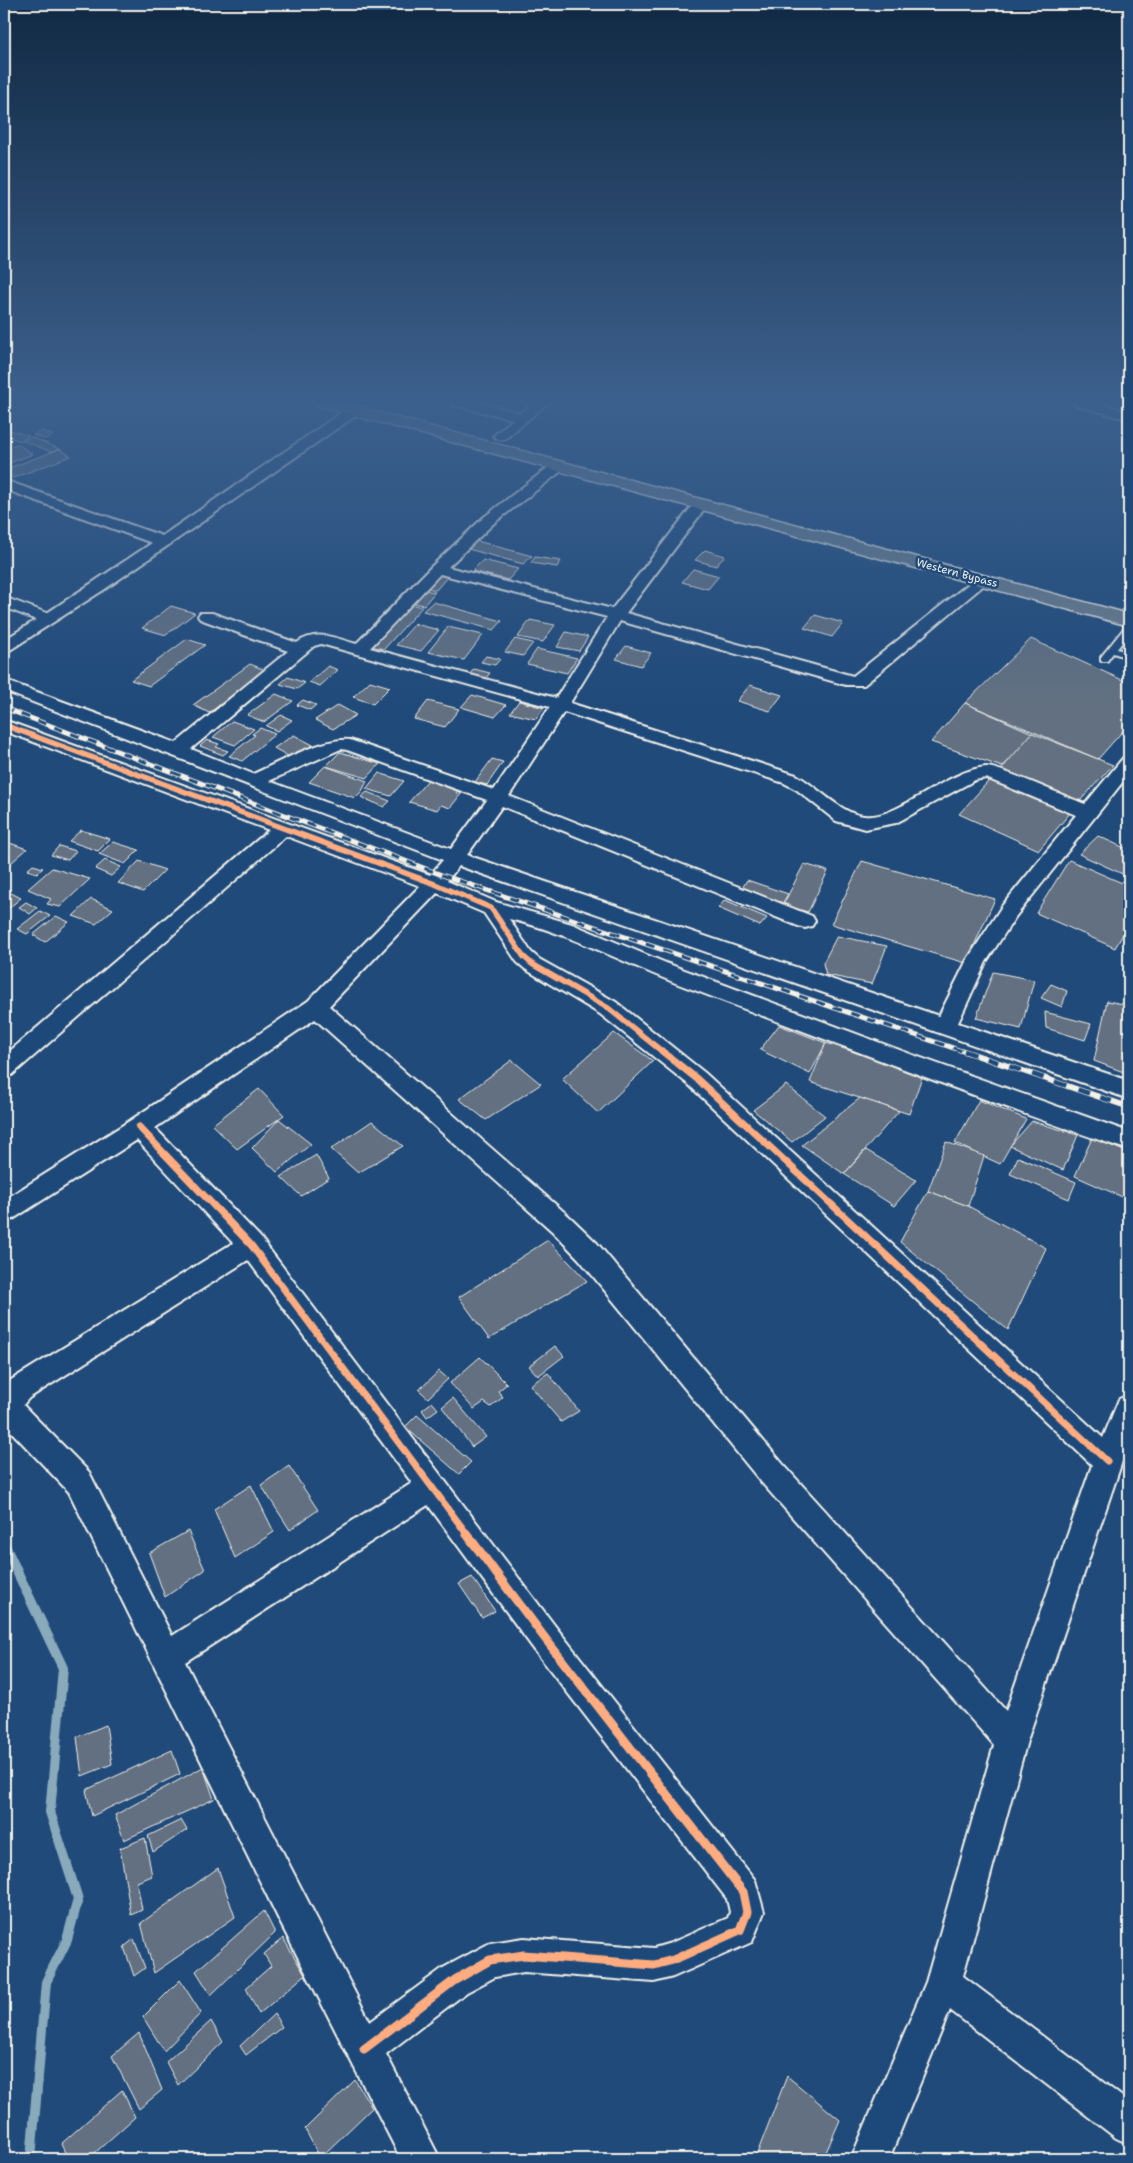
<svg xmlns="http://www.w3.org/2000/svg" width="1133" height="2163" viewBox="0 0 1133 2163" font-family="'Shantell Sans',sans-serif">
<rect width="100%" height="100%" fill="#1f4a7a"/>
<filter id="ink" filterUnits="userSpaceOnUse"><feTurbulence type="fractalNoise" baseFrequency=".02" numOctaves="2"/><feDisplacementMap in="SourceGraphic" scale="10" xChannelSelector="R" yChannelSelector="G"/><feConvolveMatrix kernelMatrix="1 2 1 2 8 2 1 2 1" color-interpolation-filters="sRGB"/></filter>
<g filter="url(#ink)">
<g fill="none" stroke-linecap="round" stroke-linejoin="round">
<!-- stream -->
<polyline stroke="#89aabb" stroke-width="10" points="4,1544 63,1668 50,1812 78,1899 67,1940 46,1982 31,2159"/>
</g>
<!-- building -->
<g fill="#626f81" stroke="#f4f1e8">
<polygon points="4,428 29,436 20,441 4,435"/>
<polygon points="42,431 53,435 45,439 33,435"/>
<polygon points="31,437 60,449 52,452 23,441"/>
<polygon points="17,444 33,454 4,465 4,450"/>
<polygon points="60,449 71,456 13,478 4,472 4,470"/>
<polygon points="477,541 532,556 523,564 468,549"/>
<polygon points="705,550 725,556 716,566 695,560"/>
<polygon points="535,557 561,561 557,567 531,563"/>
<polygon points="483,560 518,569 508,580 472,571"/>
<polygon points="693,569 719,576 708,589 682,582"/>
<polygon points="439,574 448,576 436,590 427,588"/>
<polygon points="424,590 435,592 424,605 413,603"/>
<polygon points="433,602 502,621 494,630 423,611"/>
<polygon points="410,604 422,607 384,649 371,646"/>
<polygon points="171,606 195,613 166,635 142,628"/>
<polygon points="815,615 843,623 832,637 804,628"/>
<polygon points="530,620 555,625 543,642 518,637"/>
<polygon points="415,624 439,630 421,651 396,645"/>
<polygon points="448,627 483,635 464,660 428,652"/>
<polygon points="566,632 588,637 579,651 557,647"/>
<polygon points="187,639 205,645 149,686 131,680"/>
<polygon points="515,639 533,643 523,656 505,652"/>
<polygon points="1031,639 1129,683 1129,724 1098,759 965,703"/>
<polygon points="626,646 651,653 641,666 616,659"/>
<polygon points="537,649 577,658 567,673 527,664"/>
<polygon points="486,656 500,659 495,665 481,662"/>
<polygon points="250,664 265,670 209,713 193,705"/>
<polygon points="328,666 338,670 320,686 309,682"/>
<polygon points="474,669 490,673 486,678 470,674"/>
<polygon points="288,677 305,683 297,689 280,684"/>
<polygon points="370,681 390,687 373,704 353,697"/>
<polygon points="750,685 782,695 770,711 737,701"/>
<polygon points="276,694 293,701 264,722 247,715"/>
<polygon points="472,695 506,705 495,717 461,707"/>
<polygon points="303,700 316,705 310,710 297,705"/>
<polygon points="428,701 459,709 445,727 414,719"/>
<polygon points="519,701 544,708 536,719 510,713"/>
<polygon points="965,703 1032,733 1037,736 1002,767 931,742"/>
<polygon points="338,705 356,715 333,729 315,720"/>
<polygon points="281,715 292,720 277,731 266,726"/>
<polygon points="232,721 254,729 235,745 213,737"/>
<polygon points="260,728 275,734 242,761 229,756 255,735 252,734"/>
<polygon points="1032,733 1113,765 1079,802 1000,771"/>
<polygon points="294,735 313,745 293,759 274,748"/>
<polygon points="207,740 219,744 216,747 228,751 223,755 200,746"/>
<polygon points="340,752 380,764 367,778 326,766"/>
<polygon points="492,759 503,762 487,785 475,782"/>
<polygon points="325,766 367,781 362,791 355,798 309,782"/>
<polygon points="379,773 404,781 391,796 366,789"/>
<polygon points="995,774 1070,813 1039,850 959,814"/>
<polygon points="428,780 459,789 456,793 461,794 450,808 441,805 437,810 409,802"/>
<polygon points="367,792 390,801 384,807 361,797"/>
<polygon points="81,830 110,839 98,851 69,841"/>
<polygon points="1098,836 1129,850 1129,877 1079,854"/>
<polygon points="4,841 27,849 4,869"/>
<polygon points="113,842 139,850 125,864 99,854"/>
<polygon points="59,846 76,851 68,860 51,855"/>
<polygon points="105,860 121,867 111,876 95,869"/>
<polygon points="1069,860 1129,886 1129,924 1115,948 1036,913"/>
<polygon points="139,861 165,870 143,892 118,883"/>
<polygon points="862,861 995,899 966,963 831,924"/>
<polygon points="804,864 828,871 808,912 783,905"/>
<polygon points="33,865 43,868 37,873 27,870"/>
<polygon points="52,868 90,879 60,907 47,904 51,899 28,889"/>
<polygon points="747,880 788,894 782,904 741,890"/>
<polygon points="11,893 21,898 4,912 4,898"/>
<polygon points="91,899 113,909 96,924 73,916"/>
<polygon points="725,900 767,918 760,926 718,908"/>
<polygon points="26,902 37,908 30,914 19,907"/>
<polygon points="40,911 50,916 27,934 17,929"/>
<polygon points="56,916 69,922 45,942 33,935"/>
<polygon points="837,936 887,946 872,984 826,975 823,963"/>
<polygon points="993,972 1034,980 1021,1029 976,1018"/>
<polygon points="1051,984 1067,991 1062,1007 1041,998"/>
<polygon points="1107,1001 1129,1005 1129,1074 1094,1061"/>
<polygon points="1045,1012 1091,1024 1085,1040 1046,1028"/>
<polygon points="779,1025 826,1043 810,1074 760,1050"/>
<polygon points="614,1033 653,1061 598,1113 562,1079"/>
<polygon points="826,1043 923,1074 909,1114 810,1082"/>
<polygon points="512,1060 541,1084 486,1120 459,1099"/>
<polygon points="786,1085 825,1116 792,1142 753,1110"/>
<polygon points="259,1089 284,1115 237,1149 212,1125"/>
<polygon points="860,1098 899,1111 844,1174 802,1145"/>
<polygon points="979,1100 1026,1119 1000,1164 955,1143"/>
<polygon points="279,1119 311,1144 277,1172 252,1148"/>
<polygon points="372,1121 403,1146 358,1173 331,1149"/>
<polygon points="1032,1121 1078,1135 1063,1170 1010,1146"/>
<polygon points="1092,1138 1129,1153 1129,1200 1075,1176"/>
<polygon points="946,1142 984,1156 968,1206 928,1191"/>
<polygon points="866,1150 916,1180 894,1206 844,1174"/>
<polygon points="316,1155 329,1178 301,1196 281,1177"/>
<polygon points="1018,1157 1076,1182 1069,1199 1010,1174"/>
<polygon points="928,1191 968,1206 1046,1248 1008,1330 900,1242"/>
<polygon points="548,1240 587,1281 489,1339 459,1297"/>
<polygon points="555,1346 564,1356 538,1376 529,1366"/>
<polygon points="480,1357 507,1384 498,1391 503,1397 491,1407 484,1402 474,1409 450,1383"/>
<polygon points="439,1371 448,1379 428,1398 419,1390"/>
<polygon points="548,1373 579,1411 561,1422 530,1385"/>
<polygon points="453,1398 486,1437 472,1447 442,1407"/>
<polygon points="432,1402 438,1409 427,1417 422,1410"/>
<polygon points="417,1415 471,1462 459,1474 405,1427"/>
<polygon points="289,1466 318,1510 290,1530 261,1485"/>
<polygon points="251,1485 274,1532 235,1558 214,1509"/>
<polygon points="188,1531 205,1570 165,1597 149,1553"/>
<polygon points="472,1577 495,1611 482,1618 459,1584"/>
<polygon points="7,1696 11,1711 4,1715 4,1698"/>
<polygon points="106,1725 112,1764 82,1776 77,1737"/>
<polygon points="172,1750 180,1774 92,1816 86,1790"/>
<polygon points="203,1767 214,1799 124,1840 115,1815"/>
<polygon points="181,1820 187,1830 153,1852 148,1836"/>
<polygon points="145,1838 152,1876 137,1882 142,1910 131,1915 120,1848"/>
<polygon points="218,1868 235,1917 154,1973 141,1923"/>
<polygon points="264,1911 275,1933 211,1995 196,1971"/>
<polygon points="283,1938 305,1975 259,2014 246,1988 271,1966 264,1954"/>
<polygon points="134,1939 145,1968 134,1976 124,1947"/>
<polygon points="180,1980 201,2013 164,2051 143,2017"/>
<polygon points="274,2014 282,2027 246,2055 240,2046"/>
<polygon points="211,2021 223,2042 178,2085 166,2062"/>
<polygon points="139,2033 162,2090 139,2109 112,2056"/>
<polygon points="787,2076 840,2120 823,2159 755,2159"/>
<polygon points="355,2080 372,2108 320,2158 305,2129"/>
<polygon points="122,2090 135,2117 88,2159 68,2159 61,2144"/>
</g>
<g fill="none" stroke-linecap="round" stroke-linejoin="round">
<defs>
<polygon id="service" points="1126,626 1129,626 1129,633 1117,649 1129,653 1129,658 1113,653 1107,661 1101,661 1101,657"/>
<g id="minor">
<polygon points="452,402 475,402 520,413 535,402 549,402 505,439 500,440 493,436 513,419 453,405"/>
<polygon points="1075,402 1096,402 1129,412 1129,420 1076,405"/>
<polygon points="353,407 360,411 358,414 105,589 10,650 4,652 4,640 36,620 4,607 4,597 47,613 152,543 4,489 4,480 162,536 348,408"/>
<path d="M 559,462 L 564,463 L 566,466 L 564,469 L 494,523 L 448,567 L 612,609 L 696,501 L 706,501 L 708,504 L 706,507 L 626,613 L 853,676 L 977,577 L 987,577 L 990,580 L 864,685 L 846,685 L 620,621 L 570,703 L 796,775 C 817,786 841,814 864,816 C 896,821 947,770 986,767 C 998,766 1068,798 1085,804 L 1123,758 L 1129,756 L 1129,774 L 1016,916 L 986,962 L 958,1023 L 1129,1081 L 1129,1099 L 459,866 L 447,881 L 496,902 L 572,924 L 666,963 L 913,1055 L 1129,1132 L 1129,1150 C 980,1100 833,1042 686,987 C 627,965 570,933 509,919 L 531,952 L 539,959 L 616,1002 L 705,1073 L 1103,1438 L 1119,1399 L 1129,1395 L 1129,1441 L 1027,1741 L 963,1976 L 1129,2102 L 1129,2144 L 1116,2138 L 950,2010 L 889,2159 L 851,2159 L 926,1982 L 994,1745 L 762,1483 L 579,1259 L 553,1232 L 315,1019 L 155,1128 L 260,1237 L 555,1626 L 755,1880 L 764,1912 L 752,1942 L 673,1977 L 654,1982 L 524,1972 L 495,1977 L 467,1992 L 386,2054 L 440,2159 L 401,2159 L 280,1922 L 69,1492 L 4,1424 L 4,1388 L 11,1380 L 233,1243 L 137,1140 L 13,1219 L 4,1222 L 4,1200 L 131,1120 L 308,1001 L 420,886 L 286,836 L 12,1075 L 4,1078 L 4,1056 L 269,830 L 4,731 L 4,720 L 430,875 L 443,860 L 4,691 L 4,680 L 176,743 L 288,651 L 200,619 L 198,616 L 200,613 L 212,613 L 297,643 C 316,629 336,638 356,644 L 432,566 L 484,517 L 554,463 ZM 440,574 L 607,617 L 556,698 L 370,648 ZM 321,644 L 353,653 L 550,707 L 494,790 L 350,740 C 324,737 278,763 253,774 L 191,749 L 314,646 ZM 564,712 L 784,783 L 797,790 L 836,821 L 865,829 L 896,823 L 975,780 L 986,778 L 1076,815 L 1002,906 L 967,960 L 939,1016 L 467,855 L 502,806 L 798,926 L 805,928 L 812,926 L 815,921 L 812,916 L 509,796 ZM 341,749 L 347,750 L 487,800 L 451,849 L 269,781 ZM 437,893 L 484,913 L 517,962 L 525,969 L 600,1014 L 689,1085 L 1092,1465 L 1006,1711 L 782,1463 L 597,1243 L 571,1218 L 329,1006 ZM 248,1260 L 412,1483 L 172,1636 L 89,1472 L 23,1405 L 29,1398 ZM 428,1505 L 533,1648 L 727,1899 L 730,1912 L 728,1918 L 671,1943 L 654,1948 L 524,1938 L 490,1943 L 443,1968 L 370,2022 L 185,1662 Z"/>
</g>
<polygon id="primary" points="313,402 340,402 1129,614 1129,626 315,405"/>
</defs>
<!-- service casing -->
<use href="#service" stroke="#f4f1e8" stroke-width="4"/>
<!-- minor casing -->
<use href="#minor" stroke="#f4f1e8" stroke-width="4"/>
<!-- primary casing -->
<use href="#primary" stroke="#f4f1e8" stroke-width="3"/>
<!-- service -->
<use href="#service" fill="#1f4a7a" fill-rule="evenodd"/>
<!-- minor -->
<use href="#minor" fill="#1f4a7a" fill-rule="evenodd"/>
<!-- primary -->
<use href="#primary" fill="#6c7d8b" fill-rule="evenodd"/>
<defs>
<polyline id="rail-far1" points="4,708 442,875 968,1053"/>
<polyline id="rail" points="964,1051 1129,1107"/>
</defs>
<!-- rail-far1 casing -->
<use href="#rail-far1" stroke="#f4f1e8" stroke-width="5"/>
<!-- rail casing -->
<use href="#rail" stroke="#f4f1e8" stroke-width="6"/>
<!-- rail-far1 -->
<use href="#rail-far1" stroke="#1f4a7a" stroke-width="3" stroke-dasharray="9" stroke-linecap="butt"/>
<!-- rail -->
<use href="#rail" stroke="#1f4a7a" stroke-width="4.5" stroke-dasharray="12" stroke-linecap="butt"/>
<defs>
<polyline id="cycleway-far2" points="4,725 435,884 491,908 524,957 532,964 608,1008 664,1053"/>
<g id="cycleway-far1">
<polyline points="662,1051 697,1079 1107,1461"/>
<polyline points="139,1127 251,1245 467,1534"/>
</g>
<polyline id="cycleway" points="364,2049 455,1980 490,1960 524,1955 654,1965 673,1960 740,1930 747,1912 743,1892 544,1637 466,1533"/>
</defs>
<!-- cycleway-far2 casing -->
<use href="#cycleway-far2" stroke="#1f4a7a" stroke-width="8"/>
<!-- cycleway-far1 casing -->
<use href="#cycleway-far1" stroke="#1f4a7a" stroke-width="10"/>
<!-- cycleway casing -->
<use href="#cycleway" stroke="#1f4a7a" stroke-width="12"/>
<!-- cycleway-far2 -->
<use href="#cycleway-far2" stroke="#ffac80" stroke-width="5.5"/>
<!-- cycleway-far1 -->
<use href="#cycleway-far1" stroke="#ffac80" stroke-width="7"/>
<!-- cycleway -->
<use href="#cycleway" stroke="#ffac80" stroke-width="9"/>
</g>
</g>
<!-- sky -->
<linearGradient id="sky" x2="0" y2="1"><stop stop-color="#112943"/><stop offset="0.57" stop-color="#3c608d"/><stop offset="1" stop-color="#3c608d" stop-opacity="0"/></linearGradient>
<rect width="1133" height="705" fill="url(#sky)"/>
<g text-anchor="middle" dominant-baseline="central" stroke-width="5" stroke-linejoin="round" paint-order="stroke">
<!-- far-street labels -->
<g font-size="11" fill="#f4f1e8" stroke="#1f4a7a">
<text transform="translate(957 573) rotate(15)">Western Bypass</text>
</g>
</g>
<!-- margin -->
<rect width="1133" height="2163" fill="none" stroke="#1f4a7a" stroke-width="20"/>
<rect x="10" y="10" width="1113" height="2143" fill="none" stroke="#f4f1e8" stroke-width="2" filter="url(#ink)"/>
</svg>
